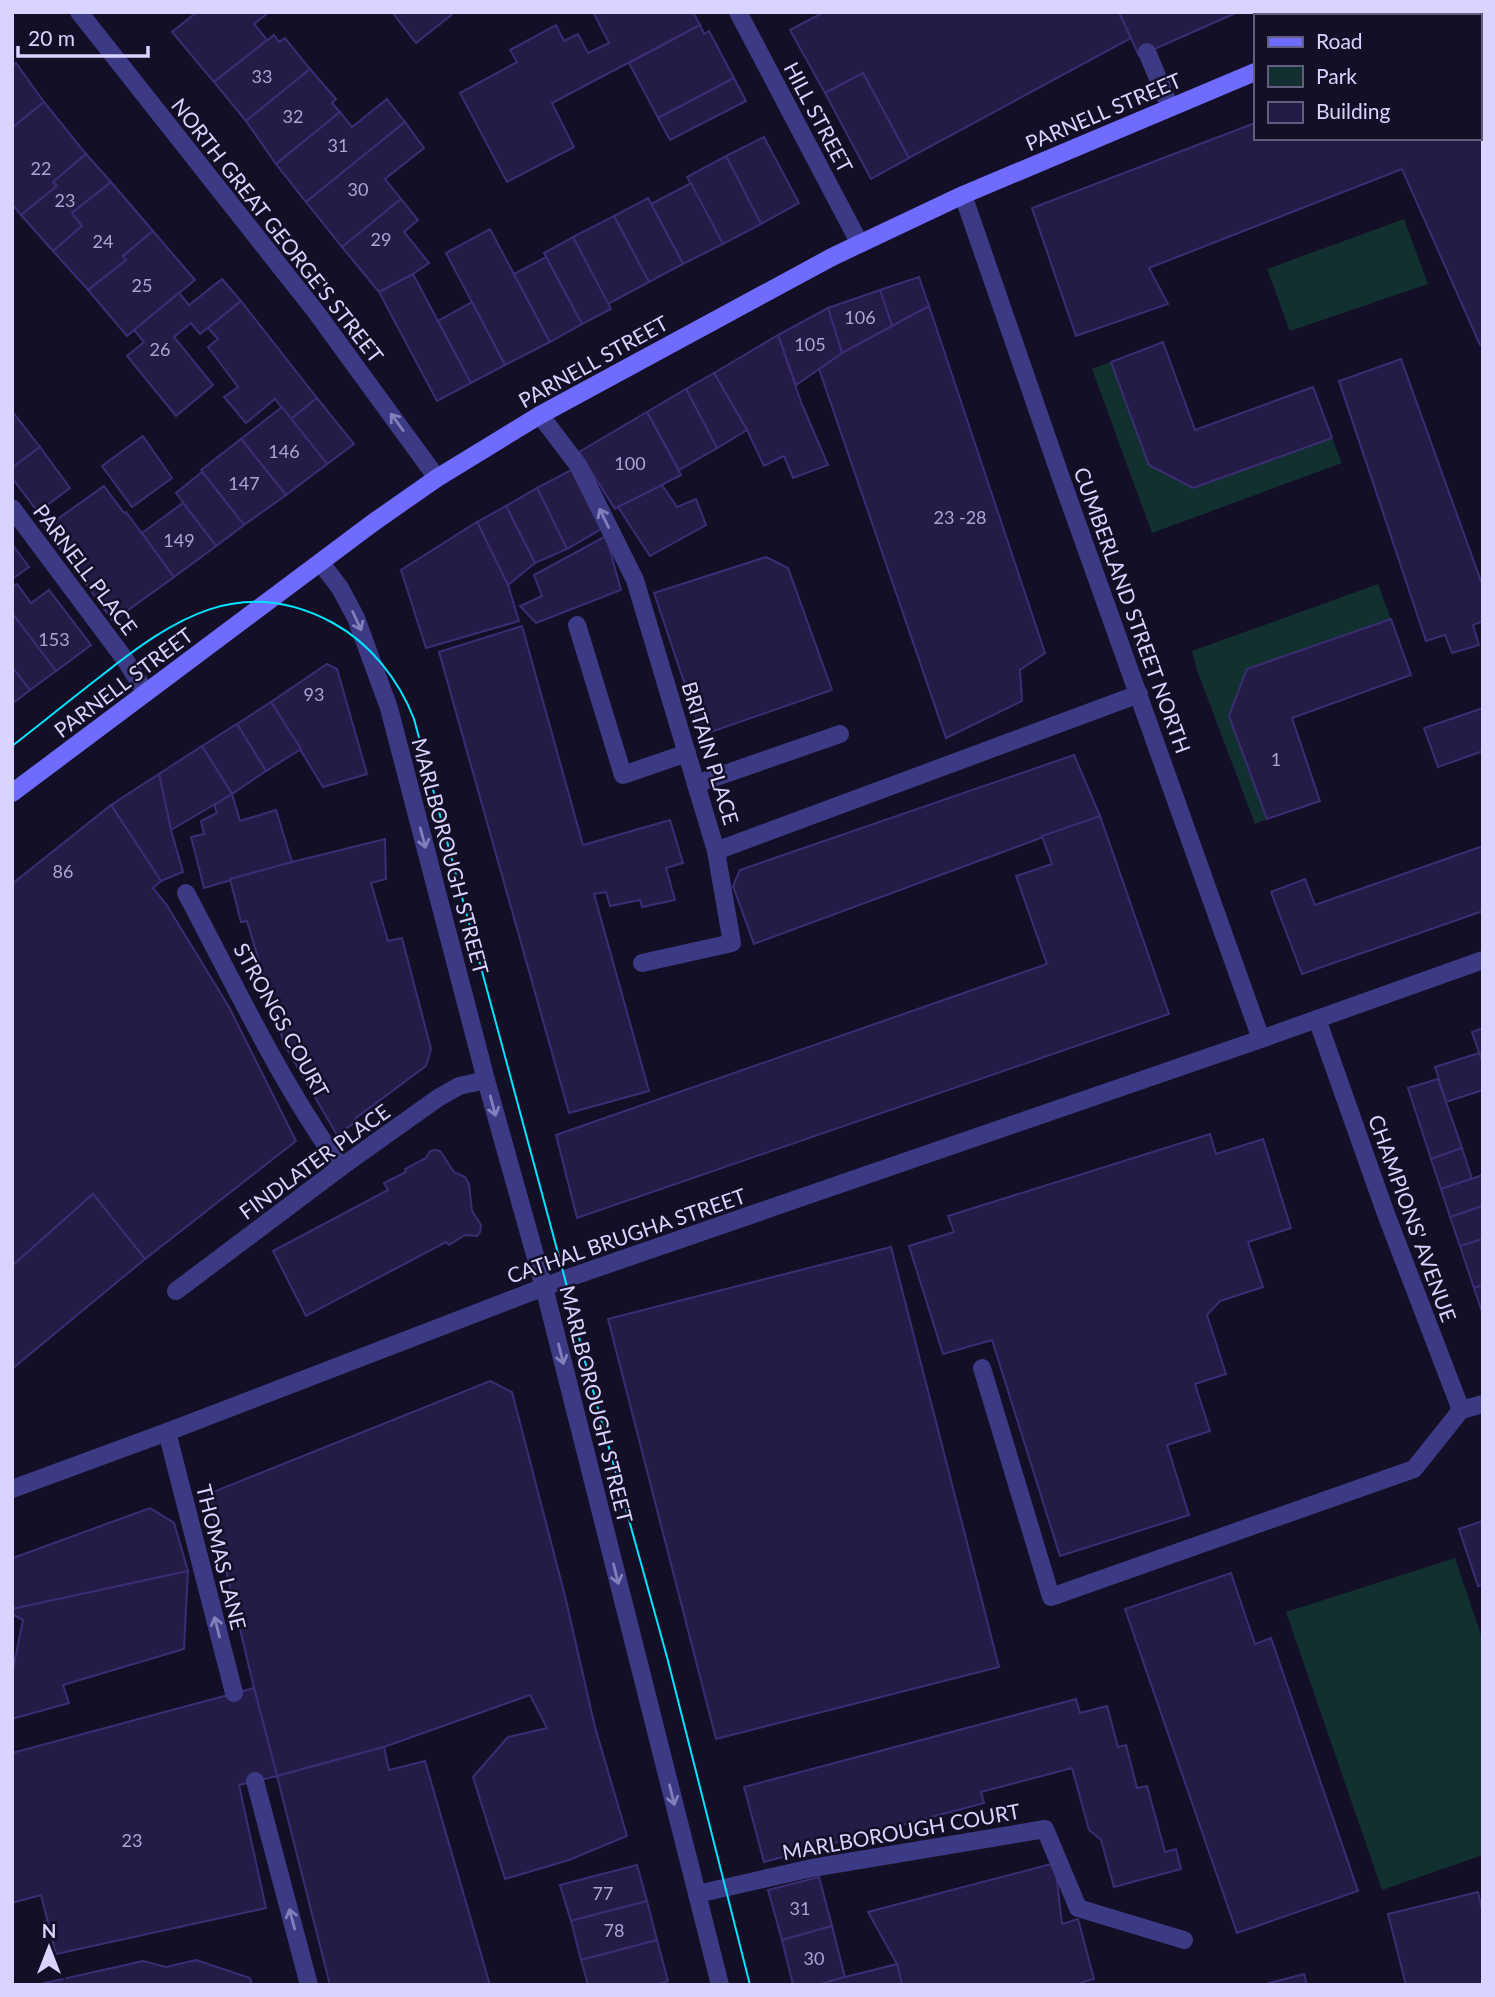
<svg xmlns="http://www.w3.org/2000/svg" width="1495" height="1997" viewBox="0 0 1495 1997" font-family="Lato,sans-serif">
<rect width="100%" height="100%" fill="#130f26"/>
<!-- green -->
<g fill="#12302f">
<polygon points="1404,219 1428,284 1290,331 1267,269"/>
<polygon points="1111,362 1149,464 1193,488 1332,438 1342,463 1152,533 1092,369"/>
<polygon points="1378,584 1391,619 1247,670 1229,716 1267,819 1255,824 1197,670 1192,651"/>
<polygon points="1455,1558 1483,1641 1483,1855 1382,1890 1286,1612"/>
</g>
<!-- building -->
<g fill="#241b47" stroke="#3b2d73" stroke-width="2">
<polygon points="197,12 269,12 254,24 267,40 214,82 172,32"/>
<polygon points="392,12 455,12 416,43"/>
<polygon points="593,12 693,12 700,25 552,103 574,147 507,182 460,93 517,62 510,50 556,25 564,41 578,34 588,53 609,43"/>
<polygon points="824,12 1119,12 1131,38 909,158 863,73 825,93 790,30"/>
<polygon points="1119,12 1238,12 1139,56"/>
<polygon points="700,25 704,34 709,31 734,78 658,118 629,63"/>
<polygon points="274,35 279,42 285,38 310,69 246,121 214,82"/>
<polygon points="1479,56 1483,65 1483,346 1480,345 1402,169 1149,268 1168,304 1076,336 1032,208 1255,123 1255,138 1479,138"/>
<polygon points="16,63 44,102 12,128 12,66"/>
<polygon points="310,69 336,99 332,103 340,112 276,164 246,121"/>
<polygon points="863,73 909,158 871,179 825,93"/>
<polygon points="734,78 746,101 670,140 658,118"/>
<polygon points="387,99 405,122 306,202 276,164 340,112 352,127"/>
<polygon points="44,102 86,154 53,182 57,186 21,215 12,204 12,128"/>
<polygon points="405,122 424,148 385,179 401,199 342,247 306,202"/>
<polygon points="764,137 799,203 761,224 726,156"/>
<polygon points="86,154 111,182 72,213 82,226 53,251 21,215 57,186 53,182"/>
<polygon points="726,156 761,224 723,244 687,177"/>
<polygon points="111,182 153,231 123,256 126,260 88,290 53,251 82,226 72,213"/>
<polygon points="691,183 723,244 683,264 651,204"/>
<polygon points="648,198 683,264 649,282 614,216"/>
<polygon points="401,199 418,220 404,232 429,263 413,274 379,292 342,247"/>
<polygon points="614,216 649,282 608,304 573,237"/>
<polygon points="490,229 550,342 505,365 446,253"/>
<polygon points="153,231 195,280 127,336 88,290 126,260 123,256"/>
<polygon points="573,237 611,309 582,324 544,253"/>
<polygon points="546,257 582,324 550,342 514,274"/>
<polygon points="413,274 471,383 437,401 379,292"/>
<polygon points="919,277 929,306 892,326 880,290"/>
<polygon points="222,279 241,301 200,334 191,323 174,337 213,385 176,416 127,356 144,342 134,330 179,293 189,305"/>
<polygon points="880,290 892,326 842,353 828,308"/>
<polygon points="241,301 317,398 291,419 275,399 246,423 224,397 238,387 208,347 218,339 208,328"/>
<polygon points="472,302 505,365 471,383 438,321"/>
<polygon points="929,306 1045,653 1020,670 1022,701 946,738 819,369 842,353"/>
<polygon points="828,308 842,353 796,385 778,335"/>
<polygon points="778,335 801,402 828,465 793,478 784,456 764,466 747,430 714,373"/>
<polygon points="1163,342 1195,430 1313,387 1332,438 1193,488 1149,465 1111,362"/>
<polygon points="1401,359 1483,587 1483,621 1473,625 1479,645 1452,653 1445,635 1426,641 1339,381"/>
<polygon points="714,373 747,430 717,448 686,389"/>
<polygon points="686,389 717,448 679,470 647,412"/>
<polygon points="317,398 354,444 327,464 291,419"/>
<polygon points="282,407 327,464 286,495 241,439"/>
<polygon points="12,411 40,447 12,468"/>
<polygon points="647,412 681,475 615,509 579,452"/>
<polygon points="143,436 172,478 132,507 102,466"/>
<polygon points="241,439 286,495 244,525 201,470"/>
<polygon points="40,447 70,488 38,512 12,478 12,468"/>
<polygon points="573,469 603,528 567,549 537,488"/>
<polygon points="202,472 244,525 216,546 176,493"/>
<polygon points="662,485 677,507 696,499 706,525 650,556 618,507"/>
<polygon points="104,486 124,513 126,512 174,577 113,621 45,528"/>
<polygon points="537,488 567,549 535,563 506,506"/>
<polygon points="183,503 216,546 174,577 142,533"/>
<polygon points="506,506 535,563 508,585 477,522"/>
<polygon points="477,522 508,585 519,621 426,648 401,570"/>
<polygon points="606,536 621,590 536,623 520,606 542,596 534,575"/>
<polygon points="12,544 29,567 12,579"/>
<polygon points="766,557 788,568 832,690 702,735 654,593"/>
<polygon points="17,584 31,603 49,590 91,645 56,671 12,613 12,587"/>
<polygon points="12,613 56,671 30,690 12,667"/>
<polygon points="1391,619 1411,675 1292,718 1320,801 1267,819 1229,716 1247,669"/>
<polygon points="522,626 583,845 670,820 683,863 666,868 675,900 642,907 640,900 610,906 606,892 594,894 649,1091 569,1113 439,652"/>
<polygon points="327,664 337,669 367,774 323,787 271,702"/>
<polygon points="12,667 30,690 12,704"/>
<polygon points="271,702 301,749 266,771 237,724"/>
<polygon points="1483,708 1483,751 1438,767 1424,728"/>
<polygon points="237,724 266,771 232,794 202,746"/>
<polygon points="202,746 232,794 171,830 159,774"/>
<polygon points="1074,755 1100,816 754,944 733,886 740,870"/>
<polygon points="159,774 171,830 183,872 161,881 111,805"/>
<polygon points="232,794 240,821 276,810 292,862 204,888 191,837 204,834 201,821 217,813 214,805"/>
<polygon points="111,805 161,881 153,888 166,904 229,1007 296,1141 145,1259 93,1194 12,1266 12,884"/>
<polygon points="1100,816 1169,1014 577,1218 556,1135 1047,964 1016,876 1052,864 1042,836"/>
<polygon points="385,839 386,879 371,883 388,941 402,938 431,1049 426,1066 356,1118 354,1123 337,1135 284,1044 247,921 241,922 230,879 292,862"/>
<polygon points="1483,846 1483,911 1302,974 1271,892 1305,879 1315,905"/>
<polygon points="1483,1028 1483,1064 1472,1032"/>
<polygon points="1479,1053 1483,1064 1483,1090 1446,1102 1435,1067"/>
<polygon points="1438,1079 1462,1148 1431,1159 1408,1088"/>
<polygon points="1210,1134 1216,1154 1263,1139 1291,1228 1248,1242 1263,1287 1220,1301 1207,1315 1226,1374 1195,1384 1210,1431 1167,1445 1189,1515 1060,1556 992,1340 943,1354 909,1246 954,1232 948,1216"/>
<polygon points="1462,1148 1472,1179 1441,1189 1431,1159"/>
<polygon points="435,1150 440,1151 454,1172 465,1177 469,1184 472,1211 481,1225 480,1232 477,1236 465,1235 449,1245 446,1242 306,1316 273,1251 388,1190 384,1183 406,1172 405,1169 426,1158 430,1151"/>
<polygon points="1483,1175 1483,1206 1450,1217 1441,1189"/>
<polygon points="93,1194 145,1259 12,1369 12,1266"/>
<polygon points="1483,1206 1483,1239 1460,1246 1450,1217"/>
<polygon points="1483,1239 1483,1285 1474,1288 1460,1246"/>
<polygon points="891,1247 999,1667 716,1739 608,1319"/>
<polygon points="1483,1285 1483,1315 1474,1288"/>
<polygon points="490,1381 512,1392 565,1596 595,1727 627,1836 569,1860 505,1879 473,1777 508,1737 547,1728 530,1695 384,1747 277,1776 254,1688 208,1494"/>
<polygon points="150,1508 174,1523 188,1571 12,1609 13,1558"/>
<polygon points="1483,1521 1483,1585 1478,1586 1459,1529"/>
<polygon points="188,1571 184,1649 63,1685 69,1703 12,1719 12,1674 23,1620 12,1614 12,1609"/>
<polygon points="1231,1573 1255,1644 1271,1638 1358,1891 1237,1933 1125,1609"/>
<polygon points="254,1688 277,1776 239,1785 266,1908 56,1954 41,1895 12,1903 12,1753"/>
<polygon points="1076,1699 1080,1713 1107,1706 1118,1747 1126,1745 1137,1788 1147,1786 1165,1852 1176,1849 1181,1869 1114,1887 1101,1840 1089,1830 1072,1768 981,1792 984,1803 764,1862 744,1787"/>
<polygon points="384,1747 389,1770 425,1761 490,1985 330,1985 277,1776"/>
<polygon points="1055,1863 1062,1924 1078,1919 1094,1979 1074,1985 902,1985 897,1964 868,1912"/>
<polygon points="637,1865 647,1901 571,1921 560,1885"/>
<polygon points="819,1877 832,1926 782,1940 768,1890"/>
<polygon points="1478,1892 1483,1914 1483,1985 1406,1985 1388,1914"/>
<polygon points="647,1901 657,1940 581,1960 571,1921"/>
<polygon points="832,1926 845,1977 817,1985 793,1985 782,1940"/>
<polygon points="657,1940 668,1981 656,1985 588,1985 581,1960"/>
<polygon points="196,1960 250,1978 252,1985 36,1985 143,1961 166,1967"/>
<polygon points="897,1964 902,1985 817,1985 845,1977"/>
<polygon points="1304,1974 1307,1985 1262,1985"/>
</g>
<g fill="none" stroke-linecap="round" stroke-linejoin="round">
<!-- service -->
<g stroke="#3d3a85" stroke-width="18">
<polyline points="1147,52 1170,107"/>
<polyline points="540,415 578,465 635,580 716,851 1139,694"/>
<polyline points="12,508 124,658 146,693"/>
<polyline points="577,625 623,775 687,753"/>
<polyline points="696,784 840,734"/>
<path d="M 186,893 C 235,985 280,1082 341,1167"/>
<polyline points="642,963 732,943 716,851"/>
<polyline points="982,1368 1051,1597 1414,1469 1461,1410"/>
<polyline points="167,1432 234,1693"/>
<polyline points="255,1781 309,1985"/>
<polyline points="697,1894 812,1868 1045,1829 1078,1908 1184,1940"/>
</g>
<!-- minor -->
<g stroke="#3d3a85" stroke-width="18">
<polyline points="79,12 316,312 437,478"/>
<polyline points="963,195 1061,478 1261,1039"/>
<polyline points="321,563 340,588 356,618 389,708 486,1080 544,1287 720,1985"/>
<polyline points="1317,1019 1386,1214 1461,1410 1483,1404"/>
<polyline points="176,1291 341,1167 438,1098 459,1086 486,1080"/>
</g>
<!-- tertiary -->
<g stroke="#3d3a85" stroke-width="18">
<polyline points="738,12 860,244"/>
<polyline points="12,1489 167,1432 565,1279 1261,1039 1483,960"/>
</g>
<!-- secondary -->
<g stroke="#6f6bff" stroke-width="18">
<polyline points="1394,16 1402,12"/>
<polyline points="12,793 374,522 437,478 540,415 832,257 963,195 1255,72"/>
</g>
<!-- tram -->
<path stroke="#00e5ff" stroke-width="2" d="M 12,746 C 42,723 71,699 101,676 C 173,619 241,573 333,623 C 370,643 399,680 414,719 L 565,1279 L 584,1358 L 667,1657 L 750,1985"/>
</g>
<!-- one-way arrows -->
<defs><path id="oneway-shaft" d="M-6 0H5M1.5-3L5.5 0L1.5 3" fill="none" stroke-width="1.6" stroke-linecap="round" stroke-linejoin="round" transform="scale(1.75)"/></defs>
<g stroke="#837fbc">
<use href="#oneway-shaft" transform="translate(397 422) rotate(-126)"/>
<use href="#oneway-shaft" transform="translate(604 518) rotate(-116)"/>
<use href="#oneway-shaft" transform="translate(357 621) rotate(65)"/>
<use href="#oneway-shaft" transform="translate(423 838) rotate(75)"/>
<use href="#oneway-shaft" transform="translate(493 1106) rotate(75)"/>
<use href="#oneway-shaft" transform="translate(561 1354) rotate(76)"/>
<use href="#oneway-shaft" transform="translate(616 1574) rotate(76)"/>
<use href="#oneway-shaft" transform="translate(217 1627) rotate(-104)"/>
<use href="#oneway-shaft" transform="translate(672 1795) rotate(76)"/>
<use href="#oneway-shaft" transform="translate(292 1919) rotate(-105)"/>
</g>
<g text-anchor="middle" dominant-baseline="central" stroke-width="5" stroke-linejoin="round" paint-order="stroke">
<!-- number labels -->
<g font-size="18" fill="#aca6d1">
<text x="262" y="76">33</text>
<text x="293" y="116">32</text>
<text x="338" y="145">31</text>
<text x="41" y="168">22</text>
<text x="358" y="189">30</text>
<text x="65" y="200">23</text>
<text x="381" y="239">29</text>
<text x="103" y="241">24</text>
<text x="142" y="285">25</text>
<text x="860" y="317">106</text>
<text x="810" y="344">105</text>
<text x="160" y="349">26</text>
<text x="284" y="451">146</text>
<text x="630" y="463">100</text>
<text x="244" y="483">147</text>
<text x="960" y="517">23 -28</text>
<text x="179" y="540">149</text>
<text x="54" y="639">153</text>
<text x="314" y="694">93</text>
<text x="1276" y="759">1</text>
<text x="63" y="871">86</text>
<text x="132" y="1840">23</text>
<text x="603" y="1893">77</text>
<text x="800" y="1908">31</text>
<text x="614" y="1930">78</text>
<text x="814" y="1958">30</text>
</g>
<!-- street labels -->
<g font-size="21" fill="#d9d4ff" stroke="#130f26">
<text transform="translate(1103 111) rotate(-23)">PARNELL STREET</text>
<text transform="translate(819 117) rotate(62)">HILL STREET</text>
<text transform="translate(278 230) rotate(52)">NORTH GREAT GEORGE'S STREET</text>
<text transform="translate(593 361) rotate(-29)">PARNELL STREET</text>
<text transform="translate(86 569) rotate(53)">PARNELL PLACE</text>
<text transform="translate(1133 610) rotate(70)">CUMBERLAND STREET NORTH</text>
<text transform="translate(123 682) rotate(-37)">PARNELL STREET</text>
<text transform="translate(711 753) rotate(73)">BRITAIN PLACE</text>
<text transform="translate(451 856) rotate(75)">MARLBOROUGH STREET</text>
<text transform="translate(282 1020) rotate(61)">STRONGS COURT</text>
<text transform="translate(314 1161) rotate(-36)">FINDLATER PLACE</text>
<text transform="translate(1413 1218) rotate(70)">CHAMPIONS' AVENUE</text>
<text transform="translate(626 1235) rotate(-19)">CATHAL BRUGHA STREET</text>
<text transform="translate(597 1404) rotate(76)">MARLBOROUGH STREET</text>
<text transform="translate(222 1557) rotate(76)">THOMAS LANE</text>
<text transform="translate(901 1831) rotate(-10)">MARLBOROUGH COURT</text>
</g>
</g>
<!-- border -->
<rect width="1495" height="1997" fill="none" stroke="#d9d4ff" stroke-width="28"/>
<!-- legend -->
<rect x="1254" y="14" width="228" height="126" fill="#130f26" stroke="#625e7d" stroke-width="2"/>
<rect x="1268" y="37" width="35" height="10" fill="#6f6bff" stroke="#625e7d" stroke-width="2"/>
<text x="1316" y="49" font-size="21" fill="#d9d4ff">Road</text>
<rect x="1268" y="66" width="35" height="21" fill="#12302f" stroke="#625e7d" stroke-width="2"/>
<text x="1316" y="84" font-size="21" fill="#d9d4ff">Park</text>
<rect x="1268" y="102" width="35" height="21" fill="#241b47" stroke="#625e7d" stroke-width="2"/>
<text x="1316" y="119" font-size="21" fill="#d9d4ff">Building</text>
<!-- north arrow -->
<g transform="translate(49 1948)" stroke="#130f26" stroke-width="5" paint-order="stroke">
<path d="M0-5L12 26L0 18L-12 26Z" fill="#d9d4ff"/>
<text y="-10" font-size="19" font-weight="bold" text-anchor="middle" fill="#d9d4ff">N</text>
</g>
<!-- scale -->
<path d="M18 46v10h130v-10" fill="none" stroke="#d9d4ff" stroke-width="3.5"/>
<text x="28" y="46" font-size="21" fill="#d9d4ff" stroke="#130f26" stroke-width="5" paint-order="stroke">20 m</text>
</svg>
